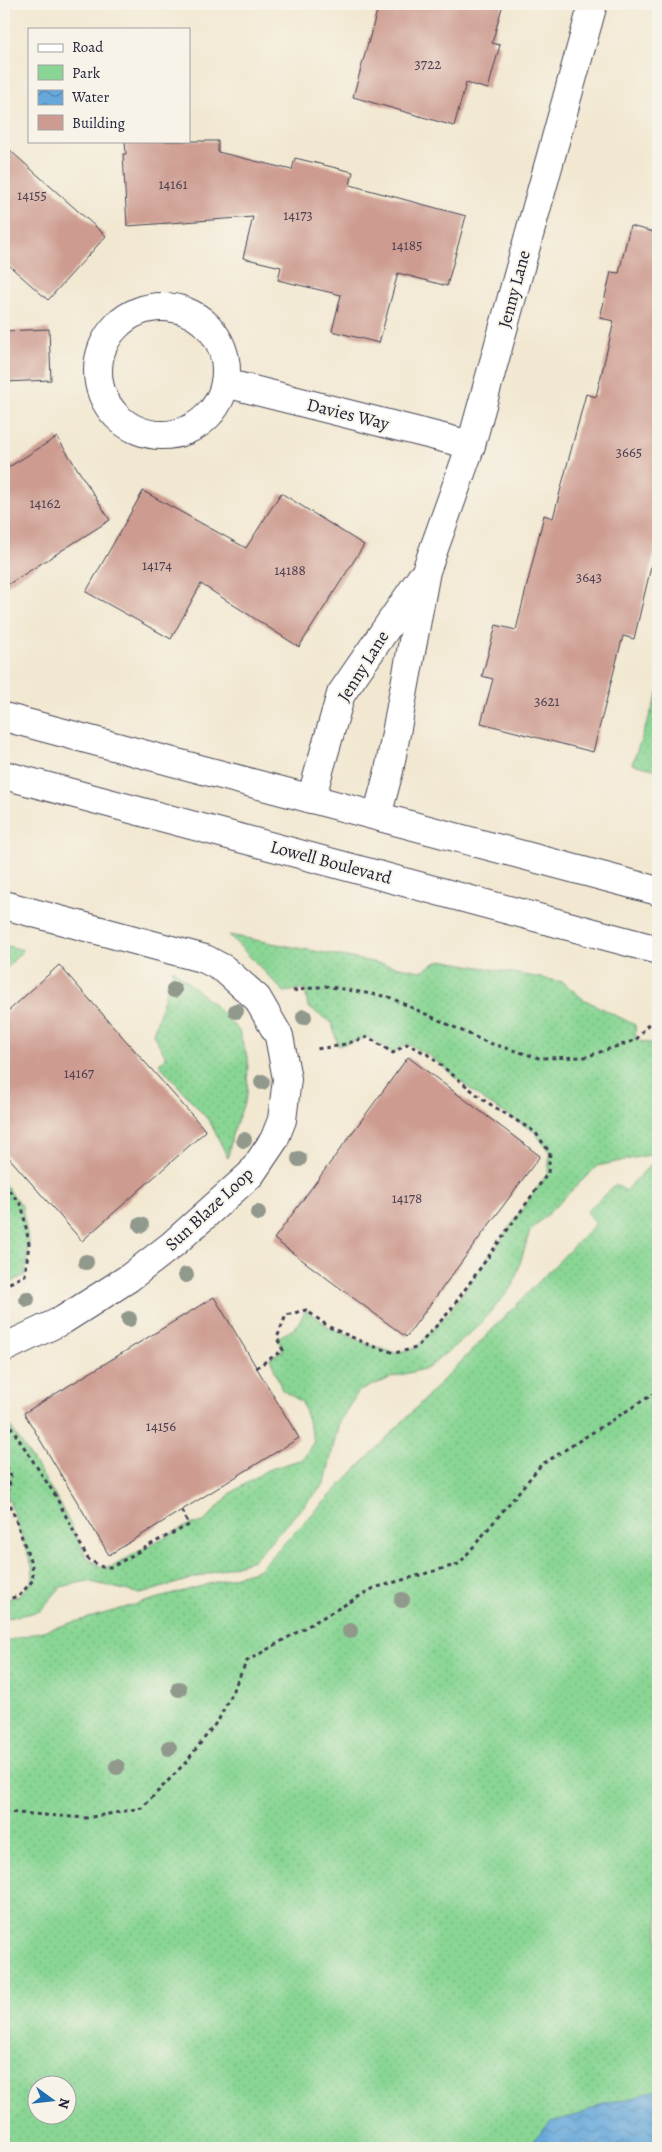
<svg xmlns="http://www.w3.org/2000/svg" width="662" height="2152" viewBox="0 0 662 2152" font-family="Alegreya,serif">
<defs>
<pattern id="green-dots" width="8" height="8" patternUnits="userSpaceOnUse" patternTransform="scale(1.25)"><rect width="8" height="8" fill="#89d694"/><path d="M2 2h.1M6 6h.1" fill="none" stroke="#76b780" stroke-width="1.8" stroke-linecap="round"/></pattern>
<pattern id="water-waves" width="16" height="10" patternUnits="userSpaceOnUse" patternTransform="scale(1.25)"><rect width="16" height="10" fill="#66a8da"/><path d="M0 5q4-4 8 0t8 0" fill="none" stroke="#5488b2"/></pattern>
</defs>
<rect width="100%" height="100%" fill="#f7f3e8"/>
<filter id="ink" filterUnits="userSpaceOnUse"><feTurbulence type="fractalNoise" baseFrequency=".02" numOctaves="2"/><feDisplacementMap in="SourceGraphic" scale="10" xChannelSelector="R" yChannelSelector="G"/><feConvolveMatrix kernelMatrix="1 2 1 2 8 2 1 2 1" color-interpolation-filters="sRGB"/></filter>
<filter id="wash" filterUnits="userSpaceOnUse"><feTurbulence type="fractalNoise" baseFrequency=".0096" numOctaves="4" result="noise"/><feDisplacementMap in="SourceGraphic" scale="20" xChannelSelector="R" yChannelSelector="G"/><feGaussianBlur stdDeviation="1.12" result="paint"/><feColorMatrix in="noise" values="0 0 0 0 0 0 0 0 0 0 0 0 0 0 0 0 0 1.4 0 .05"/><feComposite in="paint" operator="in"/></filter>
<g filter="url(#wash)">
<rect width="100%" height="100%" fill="#f2e8d1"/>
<!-- green -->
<g fill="url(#green-dots)" stroke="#567c68" fill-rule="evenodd">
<polygon points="658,693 658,770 632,764"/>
<polygon points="229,935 421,971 441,960 563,982 583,999 635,1025 636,1040 658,1045 658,1150 654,1154 597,1166 530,1231 513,1286 476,1328 428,1368 393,1377 359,1391 339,1422 325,1483 253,1560 141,1594 87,1581 61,1587 40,1611 4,1619 4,1600 19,1596 33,1580 32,1566 7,1495 11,1477 4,1459 4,1430 9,1424 55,1495 88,1559 102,1567 112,1567 155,1542 189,1525 204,1522 231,1493 267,1470 303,1459 314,1441 302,1402 282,1390 270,1358 283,1350 277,1338 295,1328 306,1310 329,1327 372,1346 395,1353 416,1348 449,1312 548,1173 550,1153 535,1132 485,1101 427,1054 407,1044 393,1053 368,1037 338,1046 332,1023 308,1007 305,989 284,992"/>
<polygon points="4,945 23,950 4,971"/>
<polygon points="173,969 215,1006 239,1031 248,1060 247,1095 232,1135 228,1158 210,1122 159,1064 166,1057 153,1034"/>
<path d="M 658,1157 L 658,2148 L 4,2148 L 4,1642 L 258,1570 L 596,1223 L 586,1212 L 616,1184 L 625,1191 ZM 38,2084 L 68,2084 L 68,2114 L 38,2114 Z"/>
<polygon points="4,1184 22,1206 29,1244 25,1275 4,1286"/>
</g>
<!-- water -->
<polygon fill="url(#water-waves)" stroke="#44658a" points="658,2089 658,2148 528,2148 535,2138 551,2122 581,2114 605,2102 628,2100"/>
<g id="blocks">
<!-- building -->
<g fill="#cd9b90">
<polygon points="379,4 503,4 492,43 500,45 488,89 466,83 454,126 353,97"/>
<polygon points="125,141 218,141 218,152 292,170 295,158 353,172 350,185 466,216 447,286 398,273 379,343 332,331 341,295 278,280 281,267 243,258 253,217 127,226 123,154 126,154"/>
<polygon points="4,145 106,236 48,300 4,261"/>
<polygon points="630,226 658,233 658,537 634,639 623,636 593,752 481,723 493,679 482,676 496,625 516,630 544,515 553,518 586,394 596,397 614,321 600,318 611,272 619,273"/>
<polygon points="49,329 51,380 4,382 4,331"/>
<polygon points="57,437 110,520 4,587 4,470"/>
<polygon points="143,491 246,548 281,493 364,545 299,647 201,584 171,639 86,592"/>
<polygon points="59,965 206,1131 82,1241 4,1152 4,1015"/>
<polygon points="408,1057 540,1156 406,1337 274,1239"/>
<polygon points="214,1297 299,1438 109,1555 24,1413"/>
</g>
</g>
</g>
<g filter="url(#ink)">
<use href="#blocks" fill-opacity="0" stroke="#414052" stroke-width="1"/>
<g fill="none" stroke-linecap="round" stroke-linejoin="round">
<defs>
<g id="minor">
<circle cx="162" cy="371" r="64"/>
<polyline points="225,383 471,445"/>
<polyline points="311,799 341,694 421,578"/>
<polyline points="377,816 389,771 426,571 471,445 593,4"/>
<polyline points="4,905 205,959 224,969 257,998 279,1036 287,1079 282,1120 274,1140 251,1174 173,1244 129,1278 63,1320 4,1348"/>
</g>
<g id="major">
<polyline points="4,717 658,891"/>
<polyline points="4,775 658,950"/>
</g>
</defs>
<!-- minor casing -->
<use href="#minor" stroke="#414052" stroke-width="30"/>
<!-- major casing -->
<use href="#major" stroke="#414052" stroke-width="30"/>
<!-- path -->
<g stroke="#414052" stroke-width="3" stroke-dasharray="4 4" stroke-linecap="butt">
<polyline points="293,991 325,986 389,997 486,1042 539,1058 585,1057 636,1040 650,1022"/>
<polyline points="4,1184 22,1206 29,1244 25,1275 4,1286"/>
<polyline points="256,1368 283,1350 277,1338 286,1315 306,1310 329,1327 372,1346 395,1353 416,1348 449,1312 548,1173 550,1153 535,1132 485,1101 427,1054 407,1044 393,1053 368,1037 338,1046 316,1049"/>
<polyline points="4,1403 9,1424 55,1495 88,1559 102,1567 112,1567 155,1542 189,1525 182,1510"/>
<polyline points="4,1430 9,1424"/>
<polyline points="4,1459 11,1477 7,1495 32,1566 33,1580 19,1596 4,1600"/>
<polyline points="4,1812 86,1818 142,1808 186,1762 219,1719 247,1661 374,1588 459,1564 541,1465 658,1391"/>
</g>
<!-- minor -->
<use href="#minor" stroke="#fff" stroke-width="28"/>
<!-- major -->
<use href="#major" stroke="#fff" stroke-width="28"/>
</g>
<!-- trees -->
<g fill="#91998d">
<circle cx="174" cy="990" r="8"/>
<circle cx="236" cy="1011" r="8"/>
<circle cx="304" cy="1017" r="8"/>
<circle cx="262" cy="1082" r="8"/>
<circle cx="244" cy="1140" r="8"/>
<circle cx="299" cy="1159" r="8"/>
<circle cx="258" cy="1213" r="8"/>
<circle cx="141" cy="1225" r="8"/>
<circle cx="86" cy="1262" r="8"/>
<circle cx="186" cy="1275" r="8"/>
<circle cx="27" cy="1299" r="8"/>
<circle cx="129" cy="1319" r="8"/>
<circle cx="402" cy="1600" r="8"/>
<circle cx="350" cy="1631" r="8"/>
<circle cx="179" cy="1689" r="8"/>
<circle cx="169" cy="1748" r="8"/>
<circle cx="117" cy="1767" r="8"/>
</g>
</g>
<g text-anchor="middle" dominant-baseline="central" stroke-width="4" stroke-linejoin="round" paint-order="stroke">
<!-- number labels -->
<g font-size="15" fill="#4d4050">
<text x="428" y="64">3722</text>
<text x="173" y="184">14161</text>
<text x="32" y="195">14155</text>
<text x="298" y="215">14173</text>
<text x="407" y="245">14185</text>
<text x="629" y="452">3665</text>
<text x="45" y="503">14162</text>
<text x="157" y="565">14174</text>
<text x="290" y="570">14188</text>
<text x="589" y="577">3643</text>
<text x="547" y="701">3621</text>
<text x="79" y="1073">14167</text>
<text x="407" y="1198">14178</text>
<text x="161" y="1426">14156</text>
</g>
<!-- street labels -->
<g font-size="18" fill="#22223b" stroke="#f7f3e8">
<text transform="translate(514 289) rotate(-75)">Jenny Lane</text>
<text transform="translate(348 414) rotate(14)">Davies Way</text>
<text transform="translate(363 666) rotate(-58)">Jenny Lane</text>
<text transform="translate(331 862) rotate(15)">Lowell Boulevard</text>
<text transform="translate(209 1209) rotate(-43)">Sun Blaze Loop</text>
</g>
</g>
<!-- margin -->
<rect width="662" height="2152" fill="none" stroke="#f7f3e8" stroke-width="20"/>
<!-- legend -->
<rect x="28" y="28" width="162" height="115" fill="#f7f3e8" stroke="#a29fa3"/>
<rect x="38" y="44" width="25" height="8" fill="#ffffff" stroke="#a29fa3"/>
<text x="72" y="52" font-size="15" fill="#22223b">Road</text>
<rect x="38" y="65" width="25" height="15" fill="#89d694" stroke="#a29fa3"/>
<text x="72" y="78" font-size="15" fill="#22223b">Park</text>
<rect x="38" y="90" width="25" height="15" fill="url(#water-waves)" stroke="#a29fa3"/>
<text x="72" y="102" font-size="15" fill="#22223b">Water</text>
<rect x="38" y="115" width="25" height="15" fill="#cd9b90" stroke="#a29fa3"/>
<text x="72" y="128" font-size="15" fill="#22223b">Building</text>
<!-- north arrow -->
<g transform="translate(52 2100) rotate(105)"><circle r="24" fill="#f7f3e8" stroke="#a29fa3"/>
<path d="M0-4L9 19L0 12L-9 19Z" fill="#1f6fb2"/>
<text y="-8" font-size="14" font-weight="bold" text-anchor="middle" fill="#22223b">N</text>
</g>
</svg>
